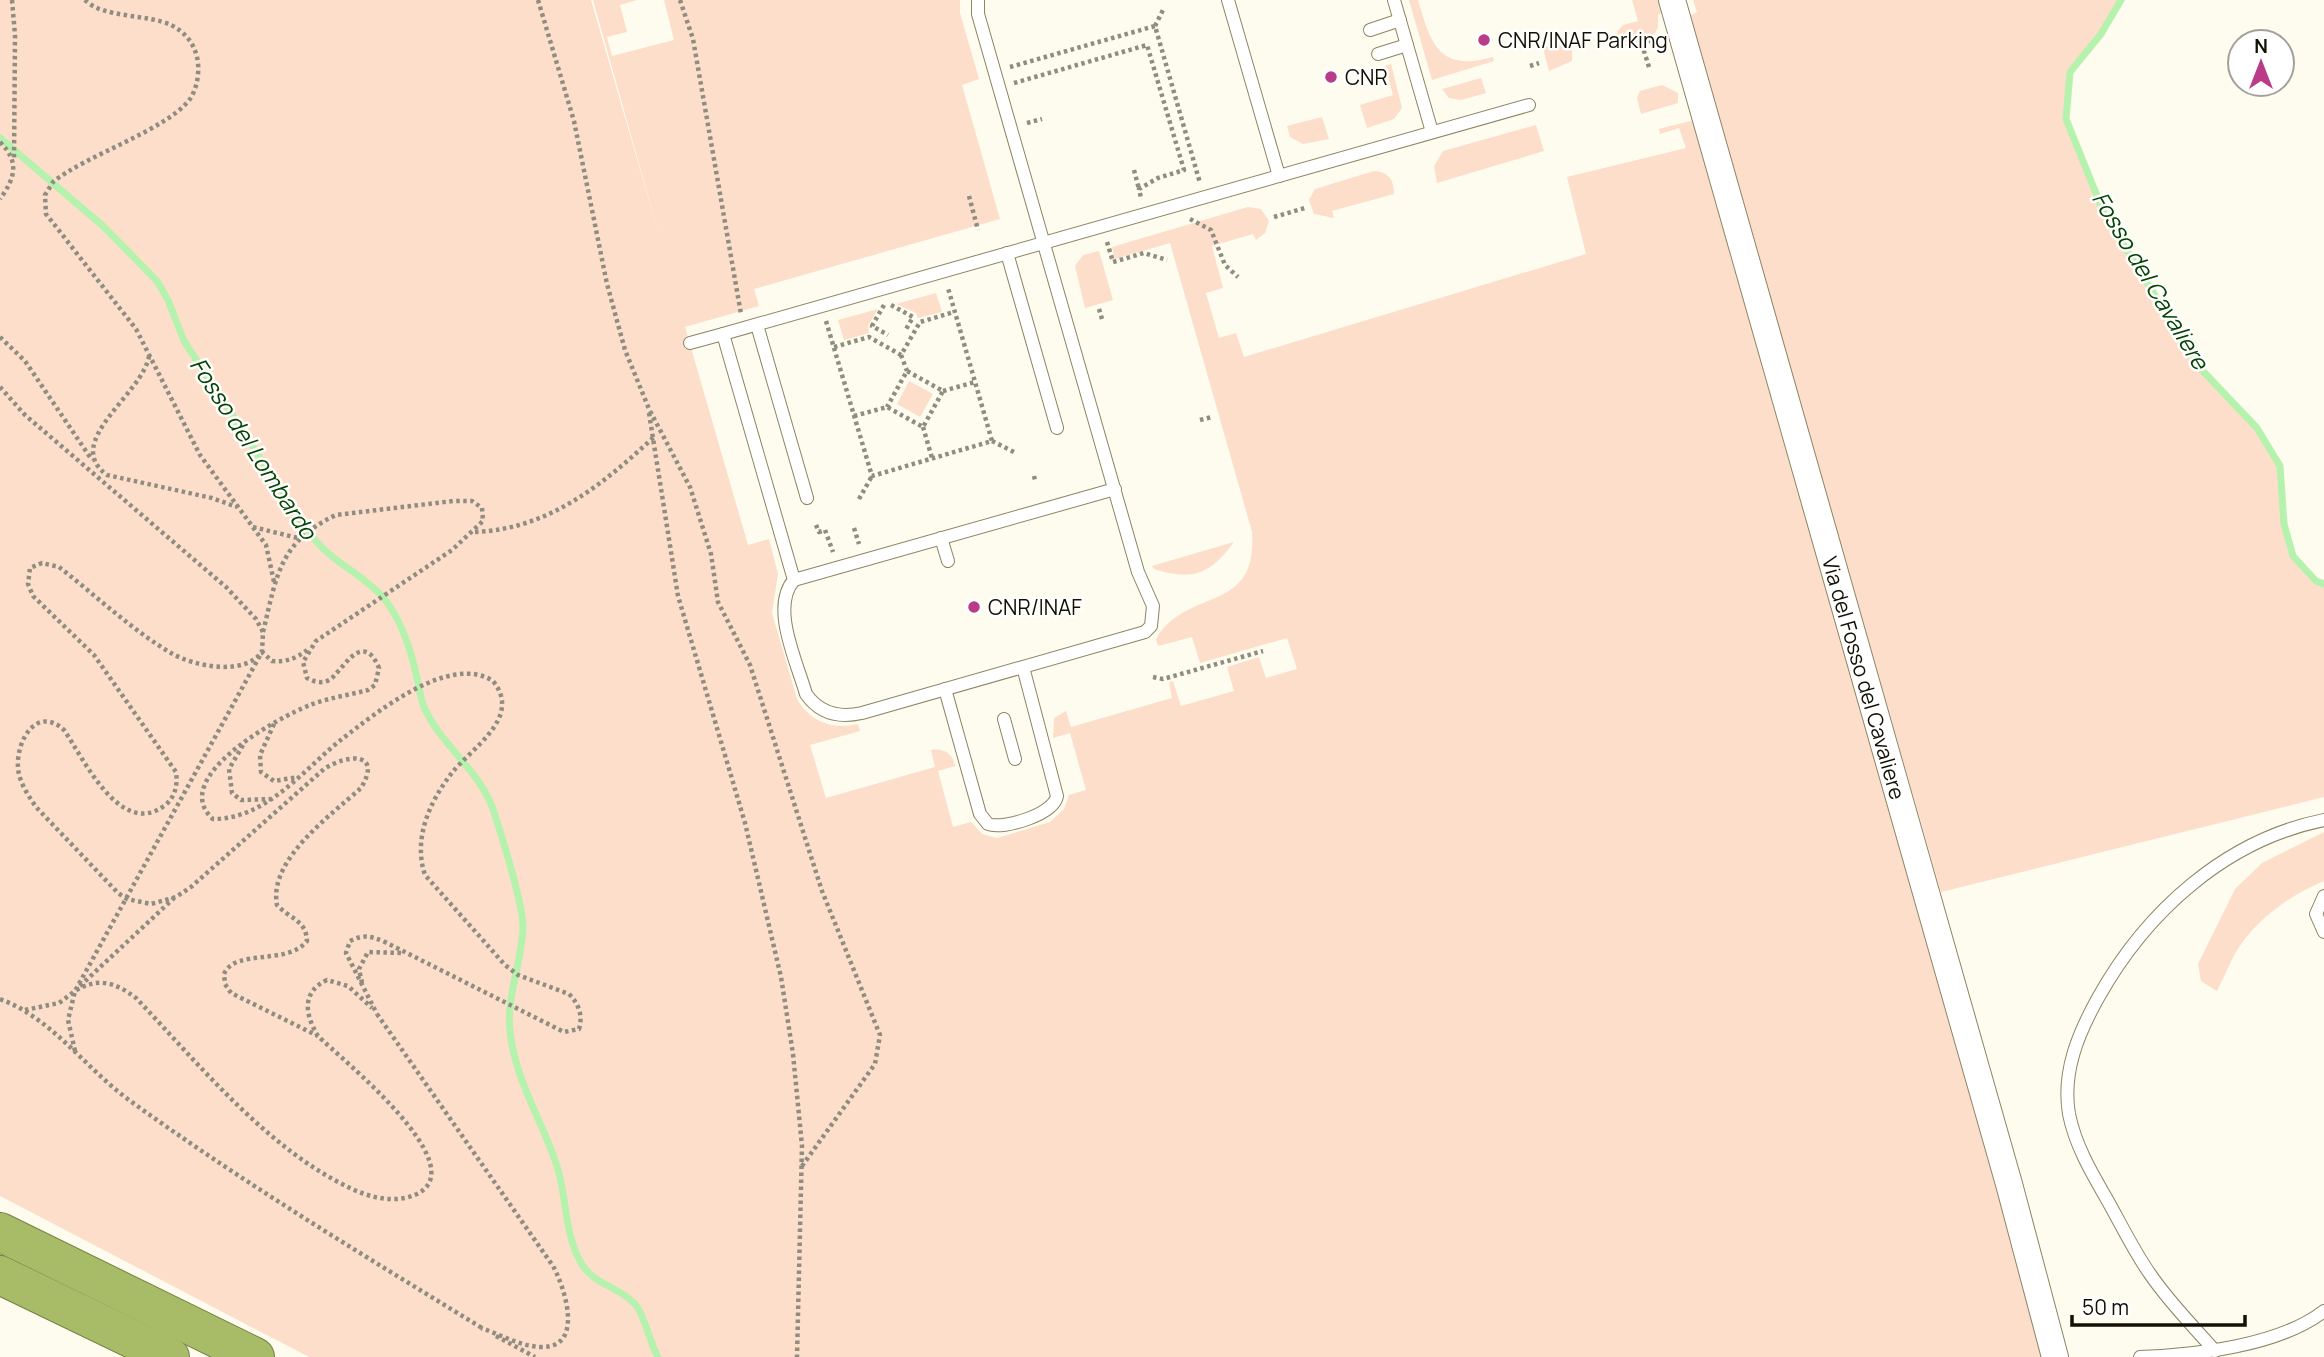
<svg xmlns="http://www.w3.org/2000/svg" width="2324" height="1357" viewBox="0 0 2324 1357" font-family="Manrope,sans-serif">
<rect width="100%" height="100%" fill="#fefcee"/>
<!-- green -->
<g fill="#fddecb">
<path d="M 0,0 L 591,0 L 659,235 L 593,0 L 637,0 L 620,5 L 627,32 L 607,37 L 612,56 L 674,40 L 664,0 L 960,0 L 960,13 L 979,79 L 962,85 L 1000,219 L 754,289 L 759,306 L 685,327 L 748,545 L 769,539 L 778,574 L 772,613 L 797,699 C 810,722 833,730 858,724 L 860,731 L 810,745 L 826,798 L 935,767 L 931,750 C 943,748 953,753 955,766 L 938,771 L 953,827 L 971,822 L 982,834 L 997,838 L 1050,822 L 1064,809 L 1069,795 L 1086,790 L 1070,733 L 1053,738 L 1054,718 L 1066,711 L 1071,727 L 1172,698 L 1169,682 L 1173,681 L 1181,706 L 1234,691 L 1227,667 L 1259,657 L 1266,678 L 1297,669 L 1287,638 L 1200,663 L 1192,637 L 1158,646 L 1156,639 C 1187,586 1258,615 1252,532 L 1170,243 L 1115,259 L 1112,247 L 1248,207 L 1261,209 L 1269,221 L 1265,233 L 1256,240 L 1253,234 L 1212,246 L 1223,288 L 1206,293 L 1219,338 L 1236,333 L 1244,357 L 1586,254 L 1567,177 L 1686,148 L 1679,128 L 1660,134 L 1659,129 L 1694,120 L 2044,1357 L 309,1357 L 0,1196 Z"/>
<path d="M 1409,0 L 1418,0 C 1431,45 1439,72 1493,57 L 1494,61 L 1432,80 Z"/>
<polygon points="1632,0 1659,0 1663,13 1658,14 1658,27 1652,40 1626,47 1619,42 1617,32 1623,25 1638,21"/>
<polygon points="1693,0 2121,0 2101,34 2070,72 2066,119 2104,213 2200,368 2257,428 2280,466 2284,524 2293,556 2315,581 2324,584 2324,797 1941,892 1689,16 1697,12"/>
<polygon points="1564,43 1572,49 1572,61 1549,71 1543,48"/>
<polygon points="1391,64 1402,108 1394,119 1367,128 1360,105 1393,95 1385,66"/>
<polygon points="1481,78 1486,93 1461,100 1449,98 1442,89"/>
<polygon points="1662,85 1678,93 1678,103 1641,114 1637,98 1640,91"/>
<polygon points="1322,117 1329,139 1303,144 1290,137 1287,126"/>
<polygon points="1536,125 1544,151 1437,183 1434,166 1443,151"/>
<path d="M 1374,171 C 1389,172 1394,180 1394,194 L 1332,211 L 1334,218 L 1314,214 L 1309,200 L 1315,189 Z"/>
<polygon points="1099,251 1113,300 1085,308 1075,266 1083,255"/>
<polygon points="936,293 942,312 918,318 916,313 896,304"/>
<polygon points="878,309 868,326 869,333 844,340 838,320"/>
<polygon points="909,381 933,394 920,417 897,404"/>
<path d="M 1234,542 C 1209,575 1193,581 1154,569 L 1152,566 Z"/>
<path d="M 2324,832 L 2324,881 C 2290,895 2255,920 2236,952 C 2229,964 2224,978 2217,991 L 2201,981 L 2198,964 L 2235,889 L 2262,863 Z"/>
</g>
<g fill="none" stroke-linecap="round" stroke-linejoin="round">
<!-- stream -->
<g stroke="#b5f2ae" stroke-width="7">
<polyline points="2121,0 2101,34 2070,72 2066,119 2104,213 2200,368 2257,428 2280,466 2284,524 2293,556 2316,581 2324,584"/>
<path d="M 0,138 L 103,226 L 157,281 L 168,300 L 184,341 L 307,530 C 330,562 357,570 382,596 C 401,618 411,650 417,678 C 420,688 420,700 425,709 C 442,746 479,770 493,809 C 501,834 523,903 523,927 C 522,962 506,997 510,1031 C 515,1080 542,1120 557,1166 C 567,1197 564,1233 581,1263 C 594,1285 618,1286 635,1304 C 646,1317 649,1342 658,1357"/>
</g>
<defs>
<g id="lane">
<path d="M 978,0 L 978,14 L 1138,572 L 1153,606 L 1151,626 L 1145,632 L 862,713 C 840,718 820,714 806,694 C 797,662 770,607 794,580 L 1115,489"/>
<polyline points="1228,0 1279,176"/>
<polyline points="1394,0 1432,132"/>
<polyline points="1370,30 1400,20"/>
<polyline points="1378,54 1407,45"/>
<polyline points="1007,253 1057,428"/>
<polyline points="757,325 807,498"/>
<polyline points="690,343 723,334"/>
<polyline points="941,538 948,561"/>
<polyline points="794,580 723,334 1529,105"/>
<path d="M 945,689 L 980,814 L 988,824 C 1004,830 1054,814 1057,796 L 1023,667"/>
<polyline points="1004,719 1015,759"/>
<polyline points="2324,896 2316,914 2324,932"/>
<path d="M 2215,1351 C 2193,1326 2169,1302 2150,1274 C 2133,1250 2120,1222 2105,1196 C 2090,1170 2075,1144 2069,1114 C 2062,1072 2078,1034 2098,998 C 2146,912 2225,840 2324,820"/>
<path d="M 2140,1357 C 2195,1355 2279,1346 2324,1311"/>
</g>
<polyline id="street" points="1672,0 2009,1184 2055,1357"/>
<g id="highway">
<polyline points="0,1232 255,1357"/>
<polyline points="0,1275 170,1357"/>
</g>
</defs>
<!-- lane casing -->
<use href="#lane" stroke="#8b8565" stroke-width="14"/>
<!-- street casing -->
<use href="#street" stroke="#8b8565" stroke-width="28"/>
<!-- highway casing -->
<use href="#highway" stroke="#748045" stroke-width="40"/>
<!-- path -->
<g stroke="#8f8d80" stroke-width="4.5" stroke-dasharray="3.5 3.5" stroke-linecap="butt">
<polyline points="12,0 15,35 14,160"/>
<path d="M 85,0 C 102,18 148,14 171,25 C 187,33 196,46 198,63 C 199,75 197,88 190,99 C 167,130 86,155 53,182 L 45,195 L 46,214 L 136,329 L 200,455 L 266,545 L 274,582"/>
<polyline points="538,0 574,121 607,284 625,350 649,409 690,487 711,554 718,602 750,665 822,891 880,1035 875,1064 802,1166"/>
<polyline points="680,0 693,39 741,314"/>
<polyline points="1155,26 1164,8"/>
<polyline points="1530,66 1539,63"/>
<polyline points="1010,67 1155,26 1200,183"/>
<polyline points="1649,67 1643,48 1657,38"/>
<polyline points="1014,83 1147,45 1184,170 1158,178 1139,189 1141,198"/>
<polyline points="1027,123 1042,119"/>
<path d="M 0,142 C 20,162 15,178 0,199"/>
<polyline points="1134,170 1139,189"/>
<polyline points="969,196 978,230"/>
<polyline points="1274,217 1305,208"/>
<polyline points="1190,219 1211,230 1225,265 1238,277"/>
<polyline points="1107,242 1113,262 1144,253 1167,260"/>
<polyline points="884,305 872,326 888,335"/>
<polyline points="891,305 913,317 905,331"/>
<polyline points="1099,309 1102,319"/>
<polyline points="826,321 872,476 992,441 948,288"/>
<polyline points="0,337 25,361 92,460"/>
<polyline points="834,347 869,337 901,355 920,322 954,312"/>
<polyline points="901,355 907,371"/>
<path d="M 149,356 C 143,394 61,442 107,475 L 212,498 L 237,507"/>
<path d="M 0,387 L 25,415 L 226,587 L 256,619 L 263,632 L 262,652 C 244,676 195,667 171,653 C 132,630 95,595 59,567 L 42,563 L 30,568 L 28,584 L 33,596 L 94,655 L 176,772 C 178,785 175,798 164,806 C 120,838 84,759 64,730 C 37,705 16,740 18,768 C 19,782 28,795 36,807 L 118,893 L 127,899 L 151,904 L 176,897 L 191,887 L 324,769 C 347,754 383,751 361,788 C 331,815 268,860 277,905 C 290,919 306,920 307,941 C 287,966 235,948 224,974 L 225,984 L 231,993 L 318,1036"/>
<polyline points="943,391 975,382"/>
<polyline points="649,413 678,596 745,823 781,977 793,1054 802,1146 797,1357"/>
<polyline points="854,416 887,407 923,427 943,391 907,371 887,407"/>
<polyline points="1200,420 1212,417"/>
<polyline points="923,427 932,458"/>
<polyline points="992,441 1016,453"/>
<polyline points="1034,476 1035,480"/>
<polyline points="859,499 872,476"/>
<polyline points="816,525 819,532 825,530 833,552"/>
<polyline points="253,527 298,538"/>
<polyline points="854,528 859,544"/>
<path d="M 475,532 C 549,529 602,485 654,437"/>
<path d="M 263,632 C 277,575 279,542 336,515 L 453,501 L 472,501 L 482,508 L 483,521 L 452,550 L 316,641 L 303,662 L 307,678 C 314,682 322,684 329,680 C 341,674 362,627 379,668 L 375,685 L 368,690 C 349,695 328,698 310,705 C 279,717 167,778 213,819 C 267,819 304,769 342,739 C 377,712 450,653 493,681 C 523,718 471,748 451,774 C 429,803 413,839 425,875 L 505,965 L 518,975 L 569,994 C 579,1004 583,1016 579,1029 L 564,1032 L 385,942 C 371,936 364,934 350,941 L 346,953 L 377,1014"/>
<polyline points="1153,677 1163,679 1263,651"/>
<polyline points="274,724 260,755 261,772 274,781 298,777"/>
<polyline points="243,745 229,769 232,793 241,800 270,799"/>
<polyline points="362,983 359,969 368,952 402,953"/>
<polyline points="80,986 174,898"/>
<path d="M 0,999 C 53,1019 84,1067 129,1100 C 242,1182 363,1255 482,1328"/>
<path d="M 25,1010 L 59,1003 L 75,991 L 262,652 L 272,661 C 286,662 295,659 307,650"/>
<path d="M 377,1014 L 553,1266 C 564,1286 586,1349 540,1347 C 520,1346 499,1334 481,1328"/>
<path d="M 75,1051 L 68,1020 L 75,991 C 98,977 115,982 136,998 C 199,1064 266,1148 350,1188 C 371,1198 395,1204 417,1194 C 475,1165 340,1058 318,1036 C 305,1015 301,992 327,980 L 348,986 L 372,1008"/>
<polyline points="496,1336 535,1357"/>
</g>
<!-- lane -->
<use href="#lane" stroke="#fff" stroke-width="12"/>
<!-- street -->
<use href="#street" stroke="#fff" stroke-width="26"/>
<!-- highway -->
<use href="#highway" stroke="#a8bc68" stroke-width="38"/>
</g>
<!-- markers -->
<g fill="#ba3b88" stroke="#fff" stroke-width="2.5">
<circle cx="1484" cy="40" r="7"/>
<circle cx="1331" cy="77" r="7"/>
<circle cx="974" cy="607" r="7"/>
</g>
<g text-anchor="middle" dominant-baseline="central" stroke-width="5" stroke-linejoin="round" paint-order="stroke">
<!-- poi labels -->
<g font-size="21" fill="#131105" stroke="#fff" text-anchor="start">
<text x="1498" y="40">CNR/INAF Parking</text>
<text x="1345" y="77">CNR</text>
<text x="988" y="607">CNR/INAF</text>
</g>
<!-- street labels -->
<g font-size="21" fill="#131105" stroke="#fff">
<text transform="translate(1864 678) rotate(74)">Via del Fosso del Cavaliere</text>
</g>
<!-- water labels -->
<g font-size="23" font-style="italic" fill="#054503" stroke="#fff">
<text transform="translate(2151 280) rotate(59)">Fosso del Cavaliere</text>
<text transform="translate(254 448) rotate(57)">Fosso del Lombardo</text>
</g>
</g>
<!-- north arrow -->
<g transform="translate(2261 63)"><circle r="33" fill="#ffffff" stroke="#a1a09b" stroke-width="2"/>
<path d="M0-5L12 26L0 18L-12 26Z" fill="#ba3b88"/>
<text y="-10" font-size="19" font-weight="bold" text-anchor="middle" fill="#131105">N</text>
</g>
<!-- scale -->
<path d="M2072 1315v10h173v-10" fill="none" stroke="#131105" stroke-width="3.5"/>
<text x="2082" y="1315" font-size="21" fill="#131105" stroke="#ffffff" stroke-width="5" paint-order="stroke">50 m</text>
</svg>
